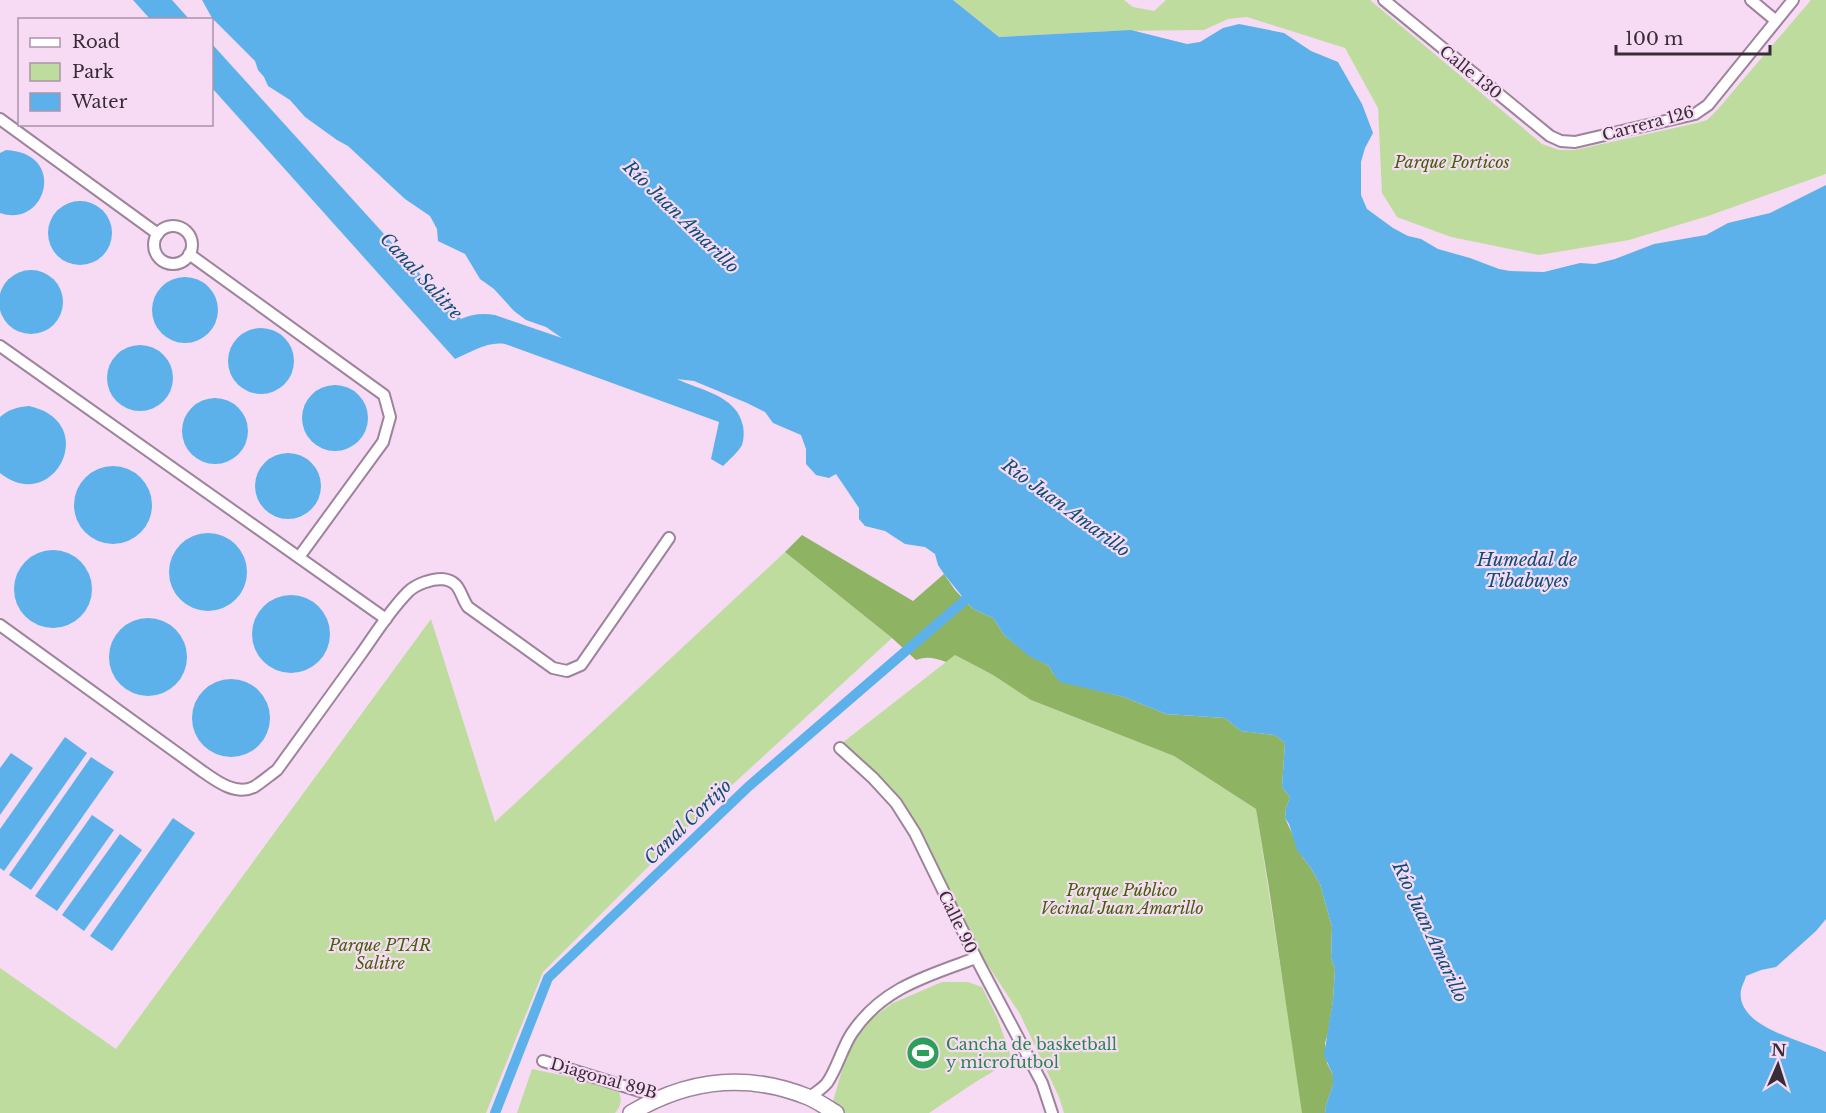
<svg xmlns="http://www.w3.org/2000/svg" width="1826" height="1113" viewBox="0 0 1826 1113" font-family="'Libre Baskerville',serif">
<rect width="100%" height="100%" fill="#f7dbf5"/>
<!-- green -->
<g fill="#bedc9d">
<polygon points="953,0 1124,0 1133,7 1154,11 1166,0 1370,0 1542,144 1559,150 1575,150 1697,123 1707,120 1718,109 1811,0 1826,0 1826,174 1708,216 1629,240 1539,255 1451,237 1397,217 1382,193 1378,108 1345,48 1247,17 1228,19 1204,30 1111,31 999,37"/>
<polygon points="785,552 892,638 706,809 543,972 486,1113 0,1113 0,968 116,1049 431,619 495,822"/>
<polygon points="955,655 993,675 1031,700 1174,756 1256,809 1303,1113 1064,1113 1059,1097 1020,1014 972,941 939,869 917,829 881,780 842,743"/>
<polygon points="942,982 968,982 982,987 997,1017 1011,1056 1010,1061 974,1083 929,1113 844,1113 832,1105 848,1049 872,1018 893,1003"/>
<path d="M 532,1069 L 589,1081 L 619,1092 C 622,1100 621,1106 615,1113 L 517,1113 Z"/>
</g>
<!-- forest -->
<path fill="#8eb362" d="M 802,535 L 913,601 L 944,574 L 955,590 L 973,609 L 993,618 L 1005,636 L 1029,655 L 1049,666 L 1052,672 L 1060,681 L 1124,697 L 1166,714 L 1225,718 L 1241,731 L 1275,735 L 1285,743 L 1282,787 L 1290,797 L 1286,808 L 1285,818 L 1303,858 L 1310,867 L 1320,884 L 1332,927 L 1331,958 L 1335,969 L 1333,1000 L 1328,1033 L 1325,1043 L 1327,1063 L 1333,1075 L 1333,1085 L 1326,1105 L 1325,1113 L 1302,1113 L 1269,888 L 1256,809 L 1174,756 L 1031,700 L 993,675 L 955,655 L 946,662 C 935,658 927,656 916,660 L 892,638 L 785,552 Z"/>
<!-- water -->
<g fill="#5db1ea">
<polygon points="133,0 172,0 189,19 150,19"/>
<path d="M 202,0 L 953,0 L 999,37 L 1131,30 L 1187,44 L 1200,42 L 1223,28 L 1239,24 L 1284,33 L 1311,51 L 1338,62 L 1362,104 L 1373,133 L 1365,148 L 1361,162 L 1361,195 L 1367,209 L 1393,228 L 1408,236 L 1421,239 L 1438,249 L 1470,258 L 1499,269 L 1510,271 L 1544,272 L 1580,263 L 1595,264 L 1615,259 L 1654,244 L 1706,235 L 1728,223 L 1770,213 L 1826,185 L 1826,919 L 1816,931 L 1776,967 L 1761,970 L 1746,976 C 1745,981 1742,985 1741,990 C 1735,1027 1802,1040 1826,1052 L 1826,1113 L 1325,1113 L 1326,1105 L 1333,1085 L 1333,1075 L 1324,1055 L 1333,1000 L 1335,969 L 1331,958 L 1332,927 L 1320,884 L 1310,867 L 1297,850 L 1289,824 L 1285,818 L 1286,808 L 1290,797 L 1282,787 L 1285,743 L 1275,735 L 1241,731 L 1225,718 L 1166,714 L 1124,697 L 1060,682 L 1052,672 L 1049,666 L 1029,656 L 1005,636 L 993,618 L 973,609 L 965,600 L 944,574 L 938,565 L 935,554 L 925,547 L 905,544 L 885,531 L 865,526 L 859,519 L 859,508 L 836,474 L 829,478 L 816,475 L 806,464 L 806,449 L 801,435 L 773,423 L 765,412 L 747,403 L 694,381 L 677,379 C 699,390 737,395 743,426 C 744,431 744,439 742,445 C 738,452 729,460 723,466 L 711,459 L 719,422 L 505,344 C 488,341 471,352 455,359 L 212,88 L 212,44 L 461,319 C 472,314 482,313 495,315 L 562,338 L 546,327 L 526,320 L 514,311 L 494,289 L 480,279 L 465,254 L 438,241 L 437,229 L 430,216 L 405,199 L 348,146 L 337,140 L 305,117 L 290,100 L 268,86 L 264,77 L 258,70 L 255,61 L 212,18 Z"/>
<path d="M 6,150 C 68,153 46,229 0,213 L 0,153 Z"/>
<circle cx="80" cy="233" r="32"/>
<circle cx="31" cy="302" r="32"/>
<circle cx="185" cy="310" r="33"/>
<circle cx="261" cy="361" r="33"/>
<circle cx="140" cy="378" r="33"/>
<circle cx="335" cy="418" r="33"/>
<circle cx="215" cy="431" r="33"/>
<path d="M 29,406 C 102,422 53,516 0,473 L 0,417 C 9,409 18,407 29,406 Z"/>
<circle cx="288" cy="486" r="33"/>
<circle cx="113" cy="505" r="39"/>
<circle cx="208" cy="572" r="39"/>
<circle cx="53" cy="589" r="39"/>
<circle cx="291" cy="634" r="39"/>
<circle cx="148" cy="657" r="39"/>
<circle cx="231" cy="718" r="39"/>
<polygon points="65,737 87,753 4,871 0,868 0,829"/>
<polygon points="11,753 33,768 0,815 0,768"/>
<polygon points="91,757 114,772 31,890 9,875"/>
<polygon points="92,815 114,830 57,911 35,896"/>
<polygon points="173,818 195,833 112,951 90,936"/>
<polygon points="120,834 142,850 84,931 62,915"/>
</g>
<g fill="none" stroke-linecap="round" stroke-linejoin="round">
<!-- canal -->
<polyline stroke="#5db1ea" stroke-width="10" points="495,1113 548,978 748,787 965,600"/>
<defs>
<g id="street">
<polyline points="1384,0 1550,136 1561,141 1575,142 1695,114 1708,105 1793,0"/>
<polyline points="1751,0 1775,20"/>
<polyline points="0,119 158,234"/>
<circle cx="173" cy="245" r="19"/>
<polyline points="189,254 384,395 390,417 383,442 299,557"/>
<polyline points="0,346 386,619"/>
<path d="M 0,625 L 202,771 C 216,781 236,796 254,787 C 262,782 270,775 277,770 C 305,731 333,693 361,654 C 376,633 390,610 408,592 C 416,584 431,579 442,579 C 461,581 459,594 468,607 L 553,668 L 567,671 L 581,665 L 669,538"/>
<polyline points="840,748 873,778 896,803 915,833 976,958 1042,1083 1052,1113"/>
<polyline points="543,1061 659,1097"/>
<path d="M 810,1097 C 815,1093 823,1088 827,1083 C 837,1069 842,1048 852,1033 C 882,988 927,976 976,958"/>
</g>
<path id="secondary" d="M 631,1113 C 688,1079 746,1072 808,1097 C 818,1101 827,1108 836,1113"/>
</defs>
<!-- street casing -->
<use href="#street" stroke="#9d849b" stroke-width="14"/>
<!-- secondary casing -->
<use href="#secondary" stroke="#9d849b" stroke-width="18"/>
<!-- street -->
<use href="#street" stroke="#fff" stroke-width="10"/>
<!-- secondary -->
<use href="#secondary" stroke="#fff" stroke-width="15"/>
</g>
<!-- icons -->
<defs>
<symbol id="stadium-disc" viewBox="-11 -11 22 22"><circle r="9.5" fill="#2e9e5b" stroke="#f7dbf5"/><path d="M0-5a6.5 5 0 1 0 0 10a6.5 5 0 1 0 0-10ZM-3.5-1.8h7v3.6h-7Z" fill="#fff"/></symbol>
</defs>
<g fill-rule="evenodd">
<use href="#stadium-disc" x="904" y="1034" width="38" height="38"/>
</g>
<g text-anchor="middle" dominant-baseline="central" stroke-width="4.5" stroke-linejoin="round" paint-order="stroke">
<!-- street labels -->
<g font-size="16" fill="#382d37" stroke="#f7dbf5">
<text transform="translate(1471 72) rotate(39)">Calle 130</text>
<text transform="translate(1648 123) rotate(-15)">Carrera 126</text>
<text transform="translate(958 922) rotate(64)">Calle 90</text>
<text transform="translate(604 1078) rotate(16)">Diagonal 89B</text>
</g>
<!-- park labels -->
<g font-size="16" font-style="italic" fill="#406104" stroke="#f7dbf5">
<text x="1452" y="162">Parque Porticos</text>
<text x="1122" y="890">Parque Público<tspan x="1122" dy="18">Vecinal Juan Amarillo</tspan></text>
<text x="380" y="945">Parque PTAR<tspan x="380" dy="18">Salitre</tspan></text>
</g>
<!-- leisure labels -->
<g font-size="16" fill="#27864d" stroke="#f7dbf5" text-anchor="start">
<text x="946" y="1044">Cancha de basketball<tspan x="946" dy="18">y microfutbol</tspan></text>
</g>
<!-- water labels -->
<g font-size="18" font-style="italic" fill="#0e4f75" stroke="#f7dbf5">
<text transform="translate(681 217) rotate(44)">Río Juan Amarillo</text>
<text transform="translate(421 276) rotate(47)">Canal Salitre</text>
<text transform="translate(1066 508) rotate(36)">Río Juan Amarillo</text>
<text x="1527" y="560">Humedal de<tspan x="1527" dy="21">Tibabuyes</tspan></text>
<text transform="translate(688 822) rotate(-44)">Canal Cortijo</text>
<text transform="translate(1430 932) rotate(65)">Río Juan Amarillo</text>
</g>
</g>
<!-- legend -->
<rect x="18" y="18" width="195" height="108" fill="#f7dbf5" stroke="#ab95a9" stroke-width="1.5"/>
<rect x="30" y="38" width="30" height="9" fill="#ffffff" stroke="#ab95a9" stroke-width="1.5"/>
<text x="72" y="48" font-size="18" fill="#382d37">Road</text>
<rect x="30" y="63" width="30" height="18" fill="#bedc9d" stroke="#ab95a9" stroke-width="1.5"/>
<text x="72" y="78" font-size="18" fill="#382d37">Park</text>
<rect x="30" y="93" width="30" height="18" fill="#5db1ea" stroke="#ab95a9" stroke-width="1.5"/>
<text x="72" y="108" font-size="18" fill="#382d37">Water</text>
<!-- north arrow -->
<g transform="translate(1778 1065) rotate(3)" stroke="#f7dbf5" stroke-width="4.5" paint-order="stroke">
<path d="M0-4.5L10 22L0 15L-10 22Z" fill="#382d37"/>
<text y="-9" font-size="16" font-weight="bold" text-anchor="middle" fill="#382d37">N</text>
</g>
<!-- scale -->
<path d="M1616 45v9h154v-9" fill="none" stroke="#382d37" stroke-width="3"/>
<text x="1625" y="45" font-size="18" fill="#382d37" stroke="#f7dbf5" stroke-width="4.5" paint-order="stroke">100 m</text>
</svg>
